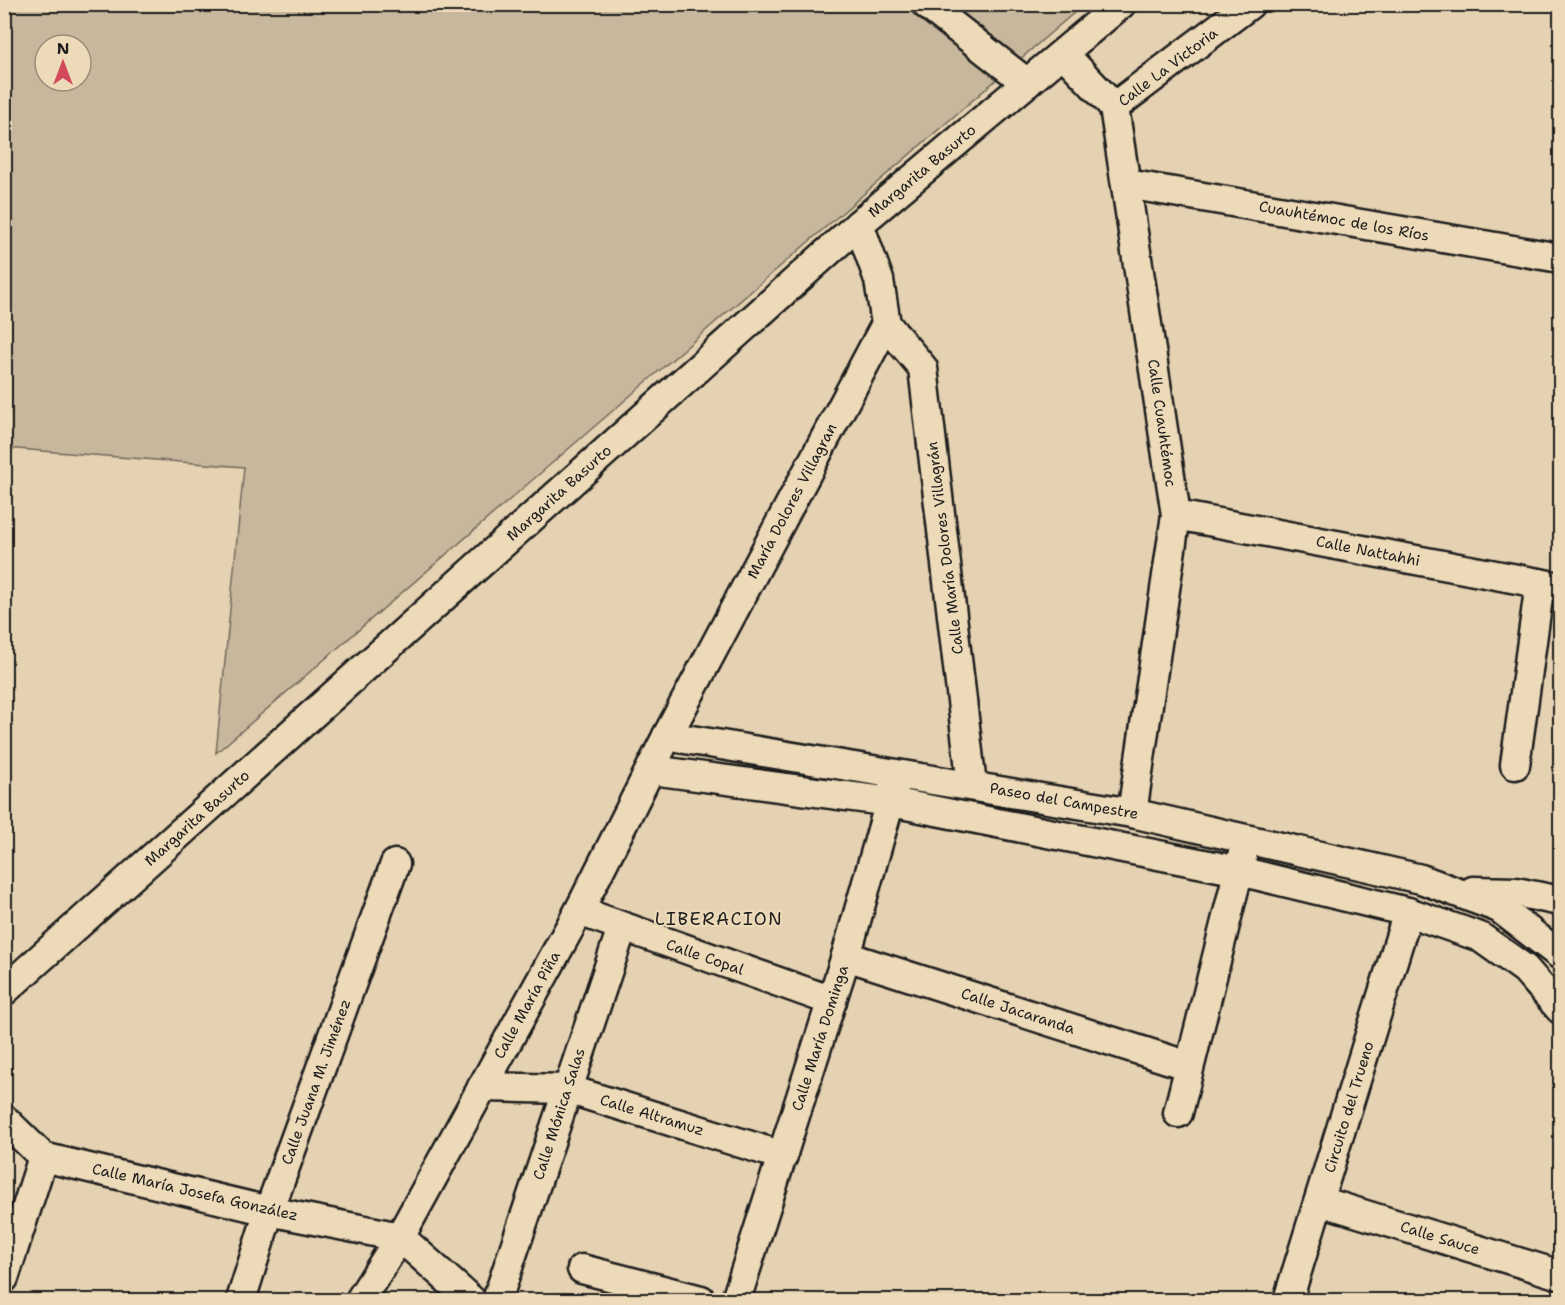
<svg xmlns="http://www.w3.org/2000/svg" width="1565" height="1305" viewBox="0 0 1565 1305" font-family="'Shantell Sans',sans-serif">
<rect width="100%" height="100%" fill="#e5d2b2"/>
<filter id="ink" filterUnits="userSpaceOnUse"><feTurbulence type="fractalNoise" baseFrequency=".0167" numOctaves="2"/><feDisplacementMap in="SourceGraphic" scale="12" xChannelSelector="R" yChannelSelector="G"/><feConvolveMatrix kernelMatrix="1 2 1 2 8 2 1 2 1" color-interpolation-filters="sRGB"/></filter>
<g filter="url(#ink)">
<!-- grass -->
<path fill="#c7b79c" stroke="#726a5c" stroke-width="1.5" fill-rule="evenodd" d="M 4,5 L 1083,5 L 216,753 L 244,467 L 5,448 ZM 45,45 L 81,45 L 81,81 L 45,81 Z"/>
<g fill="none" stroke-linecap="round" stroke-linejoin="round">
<defs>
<g id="minor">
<polyline points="926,4 1027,83"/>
<polyline points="1063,53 1114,107 1176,515 1132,813"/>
<polyline points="1114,107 1250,4"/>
<polyline points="1127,184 1560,258"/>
<polyline points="886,324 923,368 972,786"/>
<polyline points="1176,515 1560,587"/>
<polyline points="667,736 1132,813 1421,879 1499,908 1560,955"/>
<polyline points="1515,765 1540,583"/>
<polyline points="652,770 891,802 1239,871 1408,912 1480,937 1525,969 1560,1009"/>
<polyline points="1473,891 1516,892 1560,901"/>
<polyline points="579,911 832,1001"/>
<polyline points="846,956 1189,1066"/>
<polyline points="4,991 859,224 1121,4"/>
<polyline points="482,1087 567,1089 783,1156"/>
<polyline points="1178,1113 1243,853"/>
<polyline points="4,1119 43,1157 269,1211 400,1237 471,1300"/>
<polyline points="1320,1201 1560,1275"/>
<polyline points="582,1269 701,1300"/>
<polyline points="4,1278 43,1157"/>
<polyline points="241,1300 269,1211 395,864"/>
<polyline points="360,1300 400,1237 579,911 667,736 886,324 879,280 859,224"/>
<polyline points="497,1300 622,928"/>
<polyline points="736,1300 846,956 895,784"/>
<polyline points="1288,1300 1408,912"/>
</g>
</defs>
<!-- minor casing -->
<use href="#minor" stroke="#1c1c1c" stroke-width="33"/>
<!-- minor -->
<use href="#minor" stroke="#eddab8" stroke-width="28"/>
</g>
</g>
<g text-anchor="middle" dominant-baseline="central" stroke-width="4.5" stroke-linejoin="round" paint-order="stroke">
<!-- street labels -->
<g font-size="15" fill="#1c1c1c" stroke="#eddab8">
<text transform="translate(1168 67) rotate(-37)">Calle La Victoria</text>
<text transform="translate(922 171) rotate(-40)">Margarita Basurto</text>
<text transform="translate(1344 221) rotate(10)">Cuauhtémoc de los Ríos</text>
<text transform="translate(1162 423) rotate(82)">Calle Cuauhtémoc</text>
<text transform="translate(559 493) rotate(-42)">Margarita Basurto</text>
<text transform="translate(792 501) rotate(-62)">María Dolores Villagran</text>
<text transform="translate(945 548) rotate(-97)">Calle María Dolores Villagrán</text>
<text transform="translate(1368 551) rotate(11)">Calle Nattahhi</text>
<text transform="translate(1064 801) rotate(10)">Paseo del Campestre</text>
<text transform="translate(197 818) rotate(-42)">Margarita Basurto</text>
<text transform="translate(705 957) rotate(19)">Calle Copal</text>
<text transform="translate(527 1005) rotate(-61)">Calle María Piña</text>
<text transform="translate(1018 1011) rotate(18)">Calle Jacaranda</text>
<text transform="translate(820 1038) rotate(-72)">Calle María Dominga</text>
<text transform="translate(316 1082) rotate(-70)">Calle Juana M. Jiménez</text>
<text transform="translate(1349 1107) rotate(-73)">Circuito del Trueno</text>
<text transform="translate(559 1114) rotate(-72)">Calle Mónica Salas</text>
<text transform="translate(652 1115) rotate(17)">Calle Altramuz</text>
<text transform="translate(195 1192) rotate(13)">Calle María Josefa González</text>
<text transform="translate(1440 1238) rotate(17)">Calle Sauce</text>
</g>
<!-- quarter labels -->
<g font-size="18" letter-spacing="1.5" fill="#1c1c1c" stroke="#eddab8">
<text x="719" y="919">LIBERACION</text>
</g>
</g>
<!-- margin -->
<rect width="1565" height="1305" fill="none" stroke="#eddab8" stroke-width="24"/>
<rect x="12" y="12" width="1541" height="1281" fill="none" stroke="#1c1c1c" stroke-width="2" filter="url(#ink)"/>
<!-- north arrow -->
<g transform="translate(63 63)"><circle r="28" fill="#eddab8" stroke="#998e7a" stroke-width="1.5"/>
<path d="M0-4.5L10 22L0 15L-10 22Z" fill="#d1495b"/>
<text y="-9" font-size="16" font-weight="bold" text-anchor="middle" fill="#1c1c1c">N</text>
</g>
</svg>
